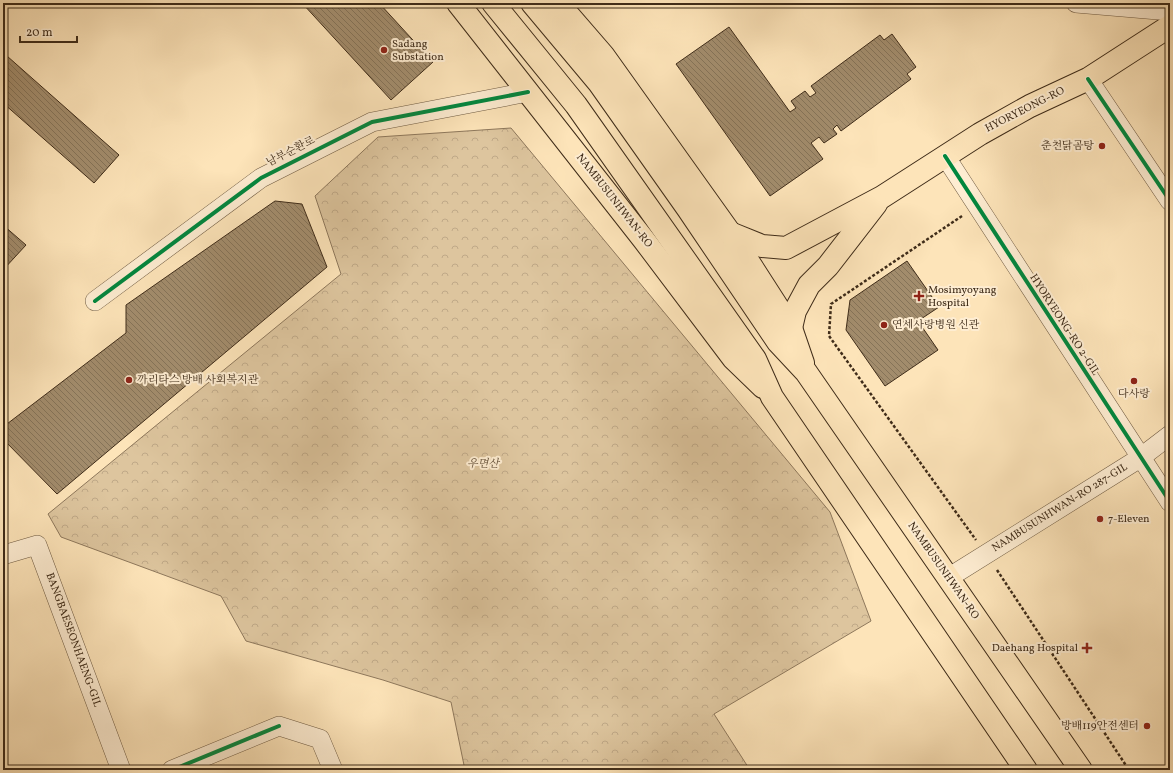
<svg xmlns="http://www.w3.org/2000/svg" width="1173" height="773" viewBox="0 0 1173 773" font-family="Vollkorn,'Noto Serif KR',serif">
<defs>
<pattern id="forest-crowns" width="20" height="18" patternUnits="userSpaceOnUse"><rect width="20" height="18" fill="#ddc59e"/><path d="M2 6a3 3 0 1 1 6 0M12 15a3 3 0 1 1 6 0" fill="none" stroke="#bfa988"/></pattern>
<pattern id="building-back-hatch" width="6" height="6" patternUnits="userSpaceOnUse"><rect width="6" height="6" fill="#a28c6c"/><path d="M-1 5l2 2M0 0l6 6M5-1l2 2" fill="none" stroke="#857358"/></pattern>
</defs>
<rect width="100%" height="100%" fill="#fde4b9"/>
<filter id="stains"><feTurbulence type="fractalNoise" baseFrequency=".005" numOctaves="4"/><feColorMatrix values="0 0 0 0 .2 0 0 0 0 .09 0 0 0 0 .02 0 0 0 .5 -.17"/></filter>
<radialGradient id="worn" r=".72"><stop offset=".6" stop-color="#630" stop-opacity="0"/><stop offset="1" stop-color="#630" stop-opacity=".3"/></radialGradient>
<!-- forest -->
<polygon fill="url(#forest-crowns)" stroke="#8e785c" points="511,128 830,512 871,621 714,714 750,770 465,770 451,702 383,680 246,641 221,596 61,537 48,514 341,274 315,196 378,137"/>
<!-- building -->
<g fill="url(#building-back-hatch)" stroke="#3f2c19">
<polygon points="302,3 379,3 433,62 391,100"/>
<polygon points="729,27 790,112 796,108 791,101 805,91 810,97 816,93 811,86 880,35 884,40 892,34 916,67 907,74 911,79 841,131 837,125 833,129 837,134 824,143 819,137 811,143 823,159 770,196 676,64"/>
<polygon points="7,56 119,155 94,183 3,103 3,61"/>
<polygon points="275,201 302,204 327,267 57,494 3,439 3,427 126,333 126,305"/>
<polygon points="3,225 26,245 3,270"/>
<polygon points="907,261 939,307 918,321 938,350 885,386 846,330 850,300"/>
</g>
<g fill="none" stroke-linecap="round" stroke-linejoin="round">
<defs>
<g id="minor">
<polyline points="1076,3 1170,11"/>
<polyline points="1088,79 1170,201"/>
<polyline points="945,156 1170,502"/>
<polyline points="95,301 261,178 372,122 528,92"/>
<polyline points="3,555 37,545 121,770"/>
<polyline points="948,578 1140,458 1170,435"/>
<polyline points="172,770 279,726 320,739 333,770"/>
</g>
<g id="major">
<polyline points="458,3 644,240 733,358 763,387"/>
<polyline points="493,3 576,105 755,359 772,397 1026,770"/>
<polyline points="532,3 599,83 688,209 778,342 806,372 1081,770"/>
<polyline points="558,3 603,55 730,233 791,328 803,363"/>
<polyline points="730,233 762,246 786,248 882,197 980,134 1030,106 1088,79 1170,26"/>
<polyline points="791,328 795,311 809,285 828,266 876,204"/>
</g>
</defs>
<!-- minor casing -->
<use href="#minor" stroke="#6e5a41" stroke-width="20"/>
<!-- major casing -->
<use href="#major" stroke="#3f2c19" stroke-width="24"/>
<!-- path -->
<g stroke="#3f2c19" stroke-width="2.5" stroke-dasharray="3 2" stroke-linecap="butt">
<polyline points="962,216 831,304 829,336 976,540"/>
<polyline points="997,570 1129,770"/>
</g>
<!-- minor -->
<use href="#minor" stroke="#feedd2" stroke-width="19"/>
<!-- major -->
<use href="#major" stroke="#fde4b9" stroke-width="22"/>
<defs>
<g id="cycleway">
<polyline points="1088,79 1170,201"/>
<polyline points="945,156 1170,502"/>
<polyline points="95,301 261,178 372,122 528,92"/>
<polyline points="172,770 279,726"/>
</g>
</defs>
<!-- cycleway casing -->
<use href="#cycleway" stroke="#feedd2" stroke-width="6"/>
<!-- cycleway -->
<use href="#cycleway" stroke="#00873e" stroke-width="4"/>
</g>
<!-- markers -->
<g fill="#8f2418" stroke="#feedd2" stroke-width="1.5">
<circle cx="384" cy="50" r="4"/>
<circle cx="1102" cy="146" r="4"/>
<path d="M917 290h4v4h4v4h-4v4h-4v-4h-4v-4h4z"/>
<circle cx="884" cy="325" r="4"/>
<circle cx="129" cy="380" r="4"/>
<circle cx="1134" cy="381" r="4"/>
<circle cx="1100" cy="519" r="4"/>
<path d="M1085 642h4v4h4v4h-4v4h-4v-4h-4v-4h4z"/>
<circle cx="1147" cy="726" r="4"/>
</g>
<g text-anchor="middle" dominant-baseline="central" stroke-width="4" stroke-linejoin="round" paint-order="stroke">
<!-- poi labels -->
<g font-size="11" fill="#3f2c19" stroke="#feedd2" text-anchor="start">
<text x="392" y="44">Sadang<tspan x="392" dy="13">Substation</tspan></text>
<text x="1094" y="146" text-anchor="end">춘천닭곰탕</text>
<text x="928" y="290">Mosimyoyang<tspan x="928" dy="13">Hospital</tspan></text>
<text x="892" y="325">연세사랑병원 신관</text>
<text x="137" y="380">까리타스 방배 사회복지관</text>
<text x="1134" y="394" text-anchor="middle">다사랑</text>
<text x="1108" y="519">7-Eleven</text>
<text x="1078" y="648" text-anchor="end">Daehang Hospital</text>
<text x="1139" y="726" text-anchor="end">방배119안전센터</text>
</g>
<!-- street labels -->
<g font-size="11" fill="#3f2c19" stroke="#feedd2">
<text transform="translate(1025 110) rotate(-27)">HYORYEONG-RO</text>
<text transform="translate(291 152) rotate(-27)">남부순환로</text>
<text transform="translate(614 201) rotate(52)">NAMBUSUNHWAN-RO</text>
<text transform="translate(1064 325) rotate(57)">HYORYEONG-RO 2-GIL</text>
<text transform="translate(1060 508) rotate(-32)">NAMBUSUNHWAN-RO 287-GIL</text>
<text transform="translate(943 571) rotate(55)">NAMBUSUNHWAN-RO</text>
<text transform="translate(73 640) rotate(70)">BANGBAESEONHAENG-GIL</text>
</g>
<!-- park labels -->
<g font-size="11" font-style="italic" fill="#5f4b34" stroke="#feedd2">
<text x="483" y="464">우면산</text>
</g>
</g>
<!-- margin -->
<rect width="1173" height="773" fill="none" stroke="#fde4b9" stroke-width="16"/>
<rect x="4" y="4" width="1165" height="765" fill="none" stroke="#3f2c19" stroke-width="2"/>
<rect x="8" y="8" width="1157" height="757" fill="none" stroke="#3f2c19"/>
<!-- scale -->
<path d="M20 36v6h57v-6" fill="none" stroke="#3f2c19" stroke-width="2"/>
<text x="26" y="36" font-size="12" fill="#3f2c19" stroke="#feedd2" stroke-width="3" paint-order="stroke">20 m</text>
<rect width="100%" height="100%" filter="url(#stains)"/>
<rect width="100%" height="100%" fill="url(#worn)"/>
</svg>
